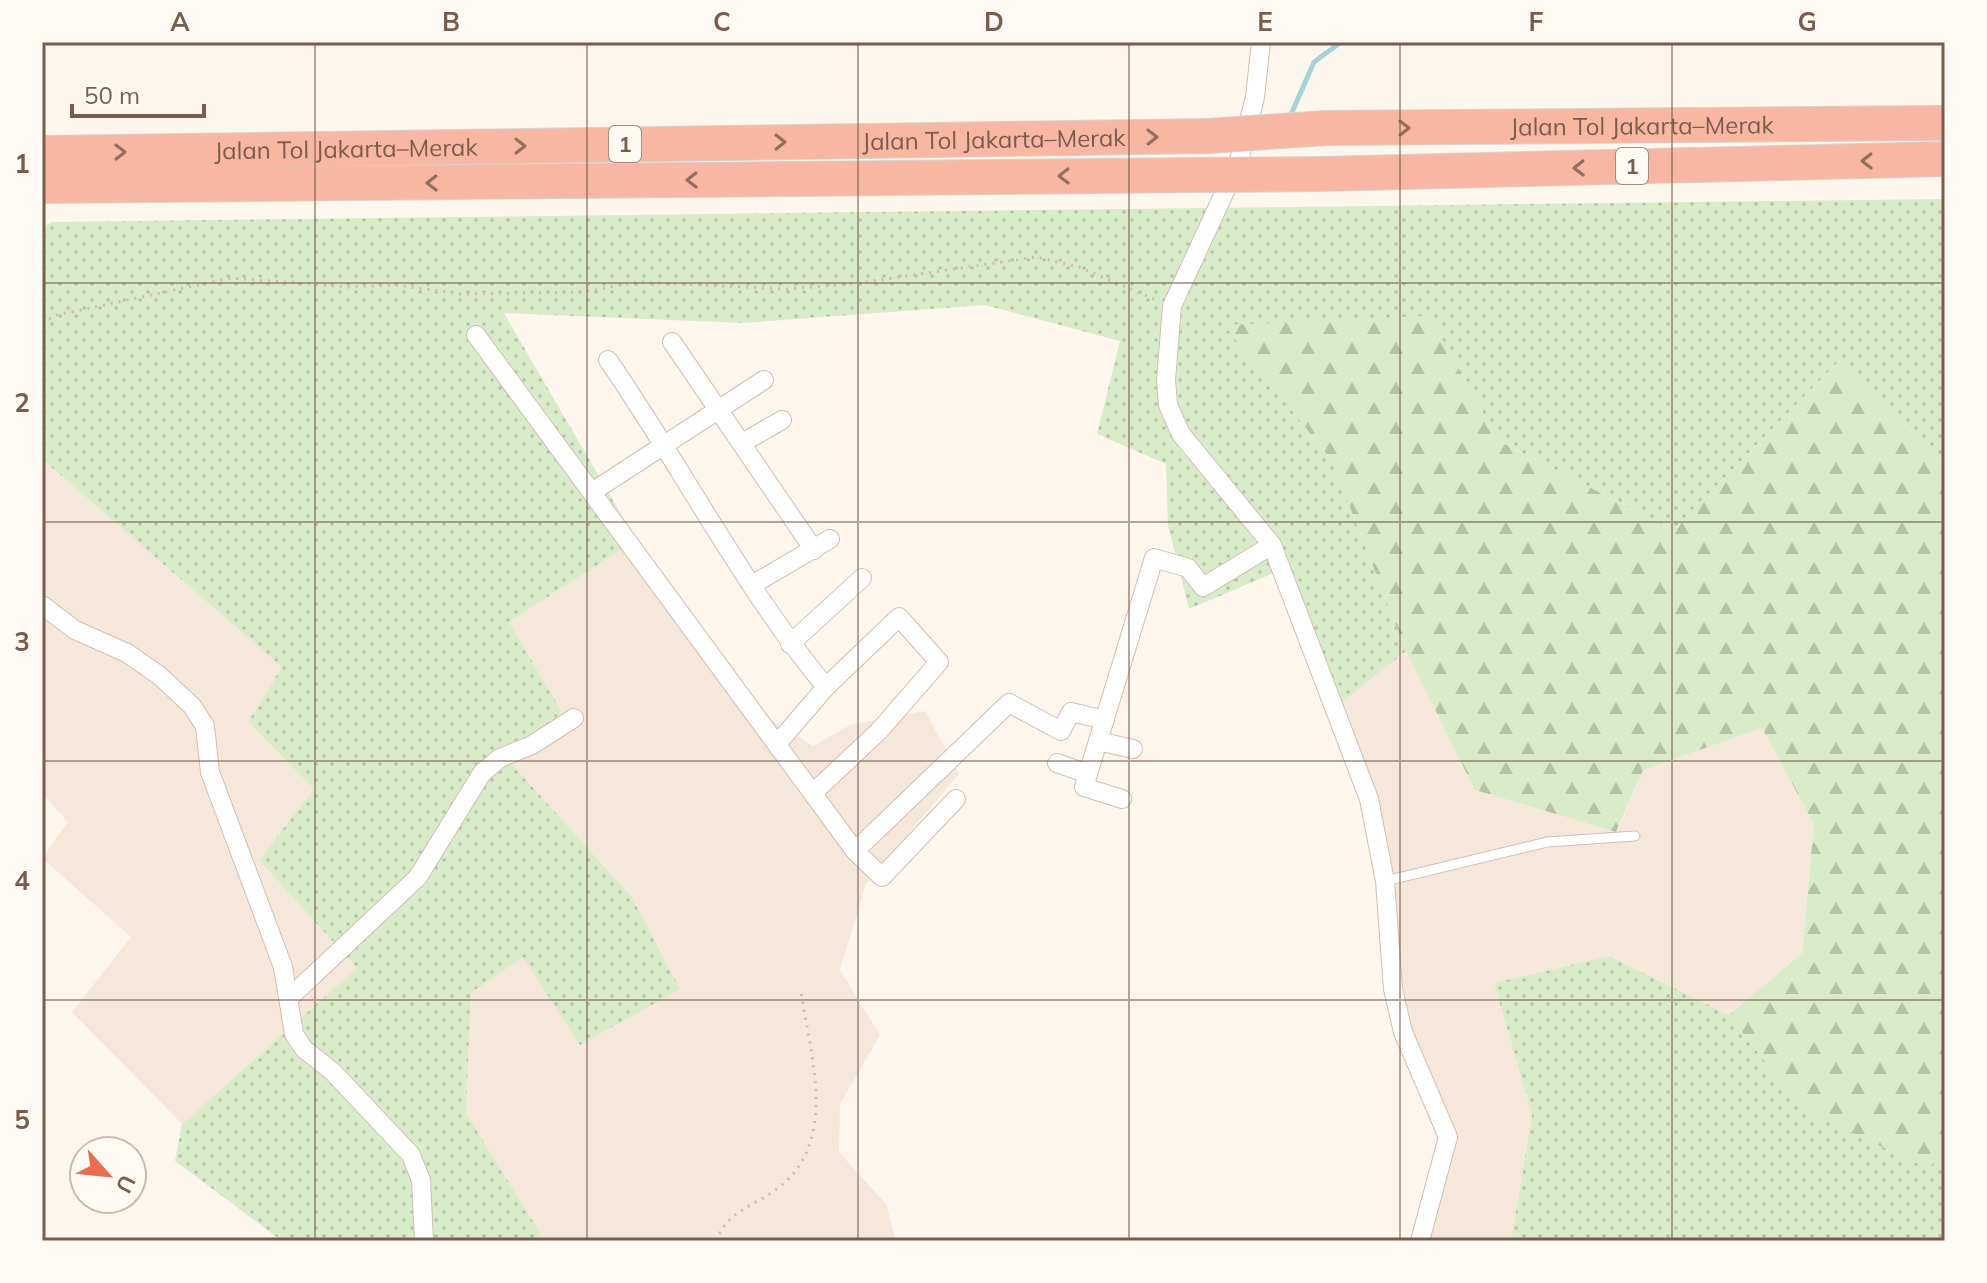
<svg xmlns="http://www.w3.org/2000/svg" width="1987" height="1283" viewBox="0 0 1987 1283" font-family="Mulish,sans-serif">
<defs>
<pattern id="grass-dots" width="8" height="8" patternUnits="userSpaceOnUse" patternTransform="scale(2)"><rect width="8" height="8" fill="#d8ecc9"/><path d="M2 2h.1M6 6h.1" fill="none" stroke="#b4c2a5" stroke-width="1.8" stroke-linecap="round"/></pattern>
<pattern id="forest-firs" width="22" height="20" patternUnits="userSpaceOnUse" patternTransform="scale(2)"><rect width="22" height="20" fill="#d8ecc9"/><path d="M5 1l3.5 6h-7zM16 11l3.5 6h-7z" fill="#b4c2a5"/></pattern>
</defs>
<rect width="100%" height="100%" fill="#fdf6ec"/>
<!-- residential -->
<g fill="#f5e8da">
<polygon points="42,459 282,667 248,722 314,789 259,860 357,968 182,1124 72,1012 131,937 42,858 68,822 42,793"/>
<polygon points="636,540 722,688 813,746 850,725 925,711 959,774 866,884 840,970 880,1035 840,1104 839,1152 886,1204 896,1241 545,1241 466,1113 471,993 523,956 631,896 507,759 562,712 509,622"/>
<polygon points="1406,651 1475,790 1617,832 1643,770 1762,728 1814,824 1802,953 1729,1015 1609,956 1494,983 1532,1115 1511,1241 1421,1241 1453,1136 1386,991 1377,852 1339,705"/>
</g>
<!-- grass -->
<g fill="url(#grass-dots)">
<polygon points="1945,199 1945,464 1839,361 1673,530 1499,441 1429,316 1225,326 1332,461 1406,651 1339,705 1290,566 1189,609 1168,525 1166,464 1097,434 1120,341 985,305 743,323 504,313 636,540 509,622 562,712 507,759 631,896 680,989 580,1045 523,957 471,993 466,1113 545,1241 282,1241 175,1161 182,1124 357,968 259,860 314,789 248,722 282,667 42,459 42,227 52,222"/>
<polygon points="1609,956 1729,1015 1802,1109 1927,1167 1945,1155 1945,1241 1511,1241 1532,1115 1494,983"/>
</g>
<!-- forest -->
<polygon fill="url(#forest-firs)" points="1429,316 1499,441 1673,530 1839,361 1945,464 1945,1155 1927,1168 1802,1109 1729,1015 1802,953 1814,824 1762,728 1643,770 1616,832 1475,790 1406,651 1332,461 1224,325"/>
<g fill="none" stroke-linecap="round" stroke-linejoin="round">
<!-- stream -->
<polyline stroke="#a5d3da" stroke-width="5" points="1289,119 1314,62 1341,42"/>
<defs>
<polyline id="lane" points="1385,881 1547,842 1635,836"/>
<g id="street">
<polyline points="1261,42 1255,97 1239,161 1172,306 1166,380 1168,405 1181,434 1272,545 1369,799 1385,881 1393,989 1403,1032 1448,1137 1420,1241"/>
<polyline points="476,335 855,851"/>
<polyline points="672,342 814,550"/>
<path d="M 608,360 C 682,467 743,587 826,687"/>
<polyline points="742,443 782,420"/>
<polyline points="592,492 764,380"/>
<polyline points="752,585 830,539"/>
<polyline points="42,605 75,630 127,653 160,676 192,706 205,726 210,772 283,967 294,1034 304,1049 333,1072 411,1155 421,1180 424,1241"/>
<polyline points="790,644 862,578"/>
<polyline points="1098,741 1133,749"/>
<polyline points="777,744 826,687 899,617 939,662 879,731 813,793"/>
<polyline points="1057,763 1088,774"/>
<polyline points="956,799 882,877 855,851 1009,703 1061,731 1071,712 1105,720"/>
<polyline points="1122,799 1084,787 1154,558 1188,568 1203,587 1272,545"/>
<polyline points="289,998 418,877 482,773 500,758 532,745 574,718"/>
</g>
<g id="highway">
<path id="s1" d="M 1326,128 L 1945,123"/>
<path id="s2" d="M 42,153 L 1208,136"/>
<polyline points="1320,174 1945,159"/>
<polyline points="42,186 1198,175"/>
</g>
</defs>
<!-- lane casing -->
<use href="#lane" stroke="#d1beb0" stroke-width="11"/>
<!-- street casing -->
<use href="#street" stroke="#d1beb0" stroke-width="20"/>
<!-- highway casing -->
<use href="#highway" stroke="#dad1cd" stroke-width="36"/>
<!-- path -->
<g stroke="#d9b8a5" stroke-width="3" stroke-dasharray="2 6" stroke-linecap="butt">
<polyline points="42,323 57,315 231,278 348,287 396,285 461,294 582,292 639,282 785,289 852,284 1036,257 1079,267 1154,299"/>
<path d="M 716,1241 C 728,1211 750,1208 774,1191 C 841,1145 810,1056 801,991"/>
</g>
<!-- lane -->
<use href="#lane" stroke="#fff" stroke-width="9"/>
<!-- street -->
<use href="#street" stroke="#fff" stroke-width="18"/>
<!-- highway -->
<use href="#highway" stroke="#f7b7a3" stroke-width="34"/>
<defs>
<g id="highway-bridge">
<polyline points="1208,136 1326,128"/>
<polyline points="1198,175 1320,174"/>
</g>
</defs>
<!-- highway-bridge casing -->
<use href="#highway-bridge" stroke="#dad1cd" stroke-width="36" stroke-linecap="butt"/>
<!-- highway-bridge -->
<use href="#highway-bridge" stroke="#f7b7a3" stroke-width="34"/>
</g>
<!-- one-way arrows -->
<defs><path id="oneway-chevron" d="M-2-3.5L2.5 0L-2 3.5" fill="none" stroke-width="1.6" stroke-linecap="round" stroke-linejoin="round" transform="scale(2)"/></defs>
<g stroke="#936e5e">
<use href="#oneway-chevron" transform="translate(1404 128) rotate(-1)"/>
<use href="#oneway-chevron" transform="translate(1152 137) rotate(-1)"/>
<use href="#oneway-chevron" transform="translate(780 142) rotate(-1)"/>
<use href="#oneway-chevron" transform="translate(520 146) rotate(-1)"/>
<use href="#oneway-chevron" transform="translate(120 152) rotate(-1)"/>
<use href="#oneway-chevron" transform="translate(1867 161) rotate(179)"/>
<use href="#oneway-chevron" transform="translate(1579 168) rotate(179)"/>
<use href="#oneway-chevron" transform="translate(1064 176) rotate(179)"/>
<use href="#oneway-chevron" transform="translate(692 180) rotate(179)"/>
<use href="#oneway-chevron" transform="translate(432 183) rotate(179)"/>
</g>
<!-- grid -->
<path fill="none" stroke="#7a5c4d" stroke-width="2" stroke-opacity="0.55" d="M 315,42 L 315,1241M 587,42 L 587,1241M 858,42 L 858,1241M 1129,42 L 1129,1241M 1400,42 L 1400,1241M 1672,42 L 1672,1241M 42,283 L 1945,283M 42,522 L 1945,522M 42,761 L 1945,761M 42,1000 L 1945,1000"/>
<g text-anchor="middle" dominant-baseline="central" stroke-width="7" stroke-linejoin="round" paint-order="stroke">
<!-- shield labels -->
<g fill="#fffaf3" stroke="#a28b7f" stroke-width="2">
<rect x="609" y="126" width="32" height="36" rx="6"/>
<rect x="1616" y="148" width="32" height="36" rx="6"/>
</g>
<g font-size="22" font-weight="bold" fill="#7a5c4d">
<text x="625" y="144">1</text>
<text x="1632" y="166">1</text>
</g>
<!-- street labels -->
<g font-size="24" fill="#7a5c4d" stroke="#fffaf3">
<text stroke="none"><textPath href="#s1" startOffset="316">Jalan Tol Jakarta–Merak</textPath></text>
<text stroke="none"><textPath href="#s2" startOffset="952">Jalan Tol Jakarta–Merak</textPath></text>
<text stroke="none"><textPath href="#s2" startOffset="304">Jalan Tol Jakarta–Merak</textPath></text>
</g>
</g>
<!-- border -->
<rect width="1987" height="1283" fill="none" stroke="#fffaf3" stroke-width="88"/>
<!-- north arrow -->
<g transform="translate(108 1175) rotate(117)"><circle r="38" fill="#fffaf3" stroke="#cabbb1" stroke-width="2"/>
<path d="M0-6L14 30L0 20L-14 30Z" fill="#e76f51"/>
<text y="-12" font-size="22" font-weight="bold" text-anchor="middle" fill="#7a5c4d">U</text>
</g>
<!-- scale -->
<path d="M72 104v12h132v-12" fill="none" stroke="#7a5c4d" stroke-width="4"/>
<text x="84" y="104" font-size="24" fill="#7a5c4d" stroke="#fffaf3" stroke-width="6" paint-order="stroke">50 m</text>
<rect x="44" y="44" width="1899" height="1195" fill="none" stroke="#7a5c4d" stroke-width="3"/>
<g font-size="26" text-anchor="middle" font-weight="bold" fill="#7a5c4d">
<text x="180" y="31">A</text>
<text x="451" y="31">B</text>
<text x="722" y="31">C</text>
<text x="994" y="31">D</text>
<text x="1265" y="31">E</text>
<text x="1536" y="31">F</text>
<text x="1807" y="31">G</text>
<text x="22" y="173">1</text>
<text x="22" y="412">2</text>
<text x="22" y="651">3</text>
<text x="22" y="890">4</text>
<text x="22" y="1129">5</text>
</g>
</svg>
